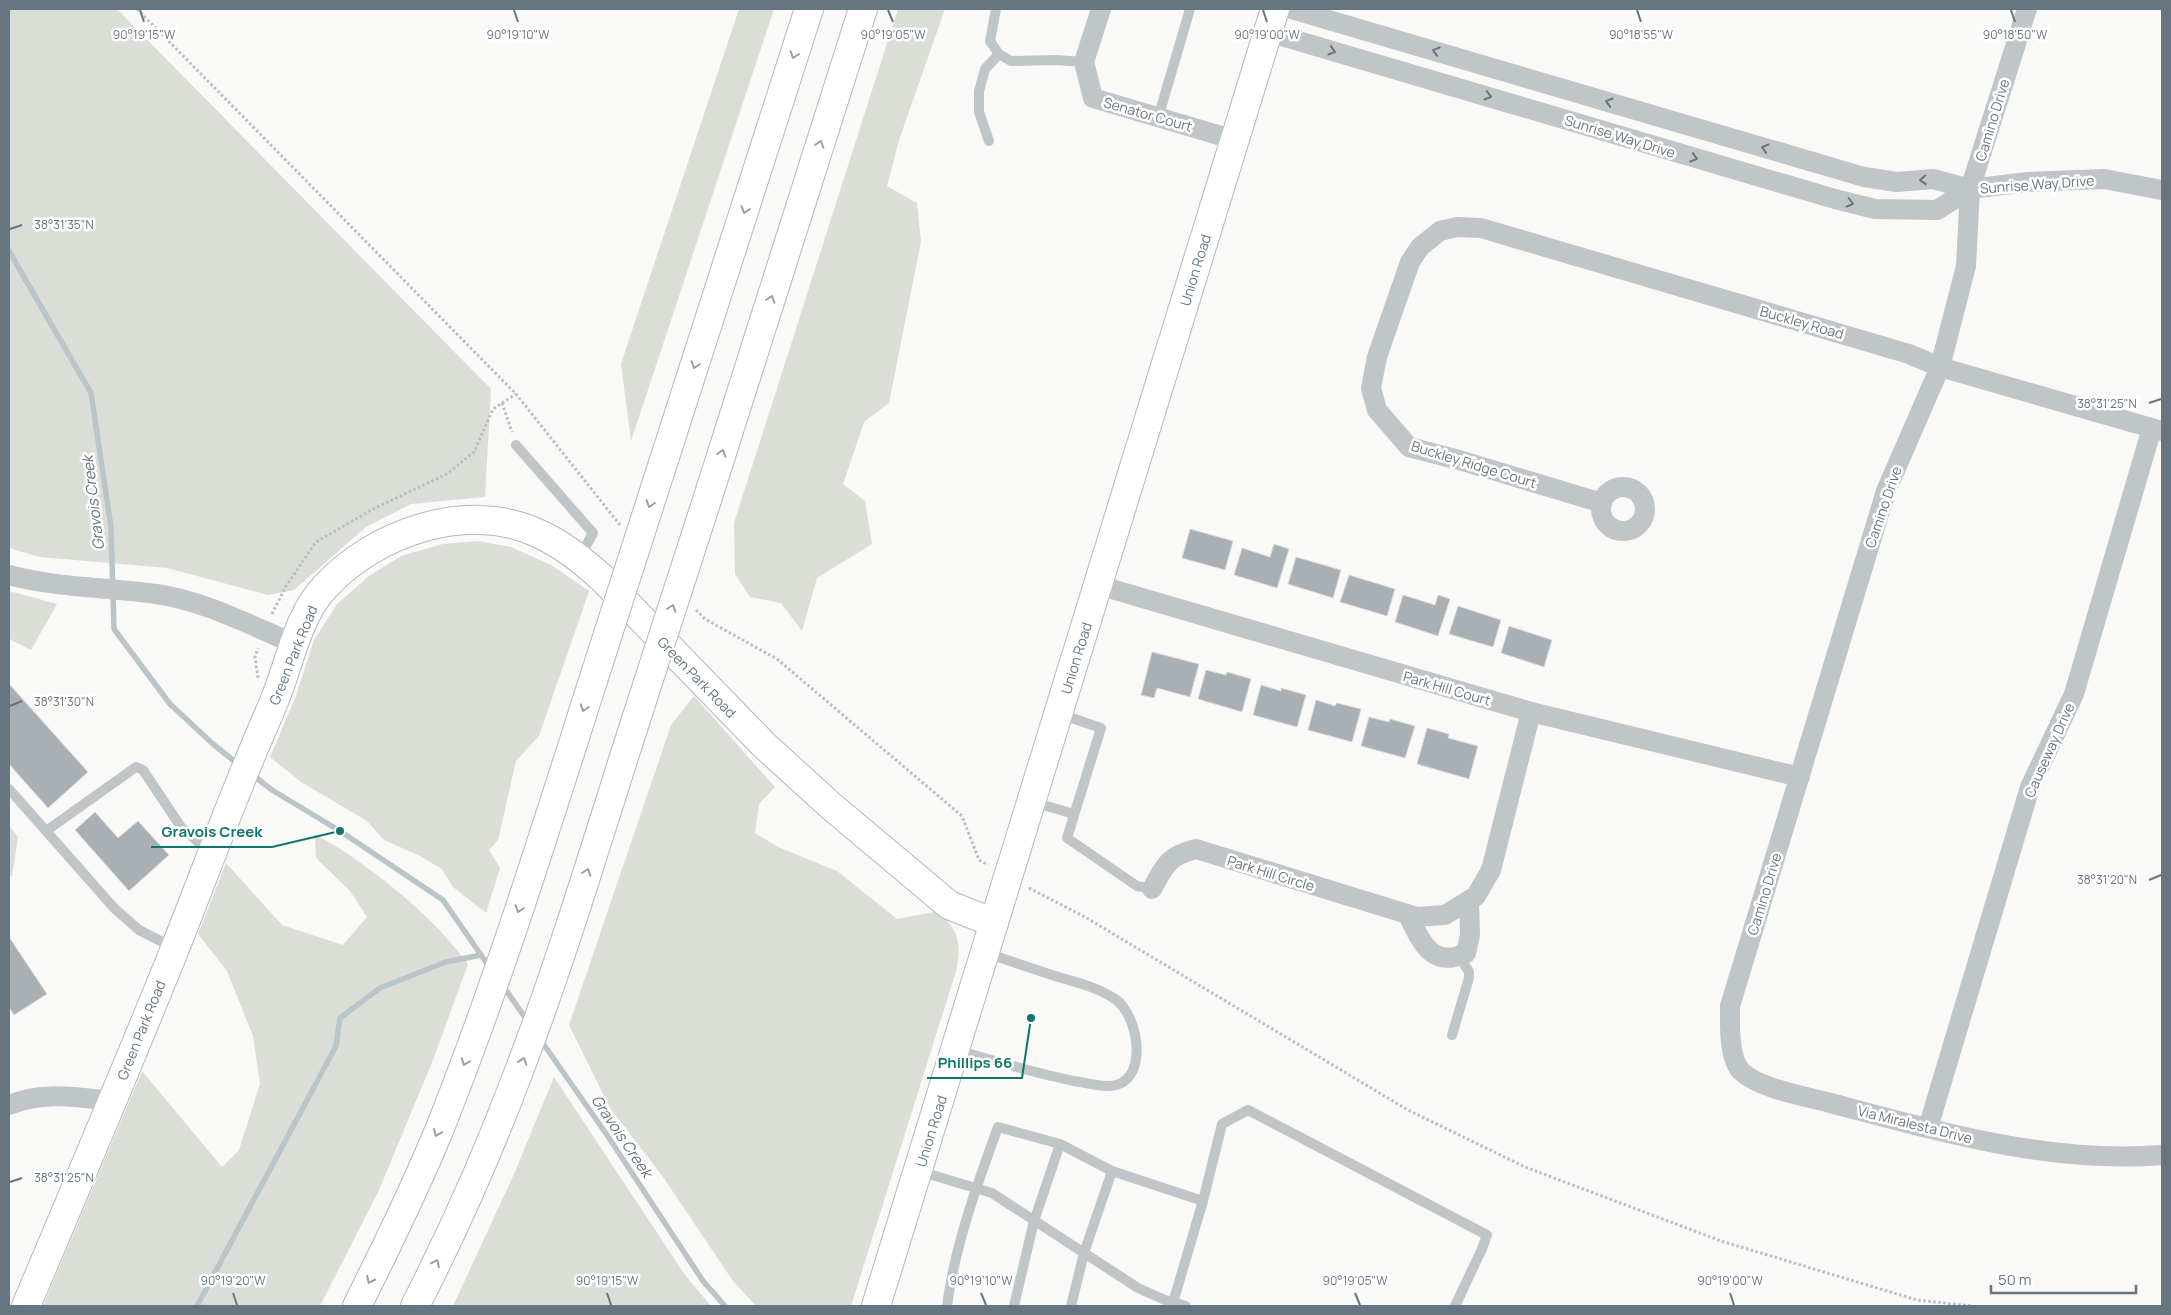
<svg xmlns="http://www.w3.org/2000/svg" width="2171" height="1315" viewBox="0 0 2171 1315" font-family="Manrope,sans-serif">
<rect width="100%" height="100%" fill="#f9f9f7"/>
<!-- green -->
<g fill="#daded7">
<polygon points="9,9 117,9 491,389 485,497 411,504 366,527 294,590 268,595 167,568 40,557 9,548"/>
<polygon points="739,9 774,9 631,441 621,364"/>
<polygon points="898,9 945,9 899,140 887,186 917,203 921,242 889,403 864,422 843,484 865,501 872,544 817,578 802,631 781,603 750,597 735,574 734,523"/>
<polygon points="478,541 511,547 551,565 589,591 539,736 516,761 498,840 489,850 500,868 486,913 453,887 442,869 420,856 384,840 367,821 301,782 270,757 296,696 314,640 337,604 369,576 401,556 443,544"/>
<polygon points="9,591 57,604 31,650 9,639"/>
<path d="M 694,696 L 775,787 L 759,804 L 755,833 L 778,847 L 837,871 L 897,919 L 939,911 C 958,932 961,940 957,968 L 851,1306 L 756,1306 L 733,1281 L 663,1177 L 610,1108 L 569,1025 L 671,725 Z"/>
<polygon points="9,825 18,837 12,877 9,874"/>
<path d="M 315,835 C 338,846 357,860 377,875 C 413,903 440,927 468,964 L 433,1060 L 379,1190 L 320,1306 L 43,1306 L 142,1071 L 222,1167 L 239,1150 L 260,1084 L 253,1036 L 227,971 L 198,934 L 226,863 L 282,925 L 343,945 L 367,917 L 350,891 L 316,858 Z"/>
<polygon points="554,1077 685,1275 711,1306 453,1306 514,1174"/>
</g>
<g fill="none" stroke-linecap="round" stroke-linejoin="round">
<!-- stream -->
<g stroke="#bac5c9" stroke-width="5.5">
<polyline points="9,251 91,393 111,527 114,629 170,704 213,744 239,765"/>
<polyline points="250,773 272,790 340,831 443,900 490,968"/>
<polyline points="503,986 529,1023"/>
<polyline points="540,1039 607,1135 703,1281 725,1306"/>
<polyline points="197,1306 336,1046 340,1018 380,988 446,962 481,955"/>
</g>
</g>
<!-- building -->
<g fill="#a8b0b6" stroke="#dbdbd9">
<polygon points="1190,529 1233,541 1225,570 1182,558"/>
<polygon points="1274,544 1289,549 1277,588 1234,575 1242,548 1270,557"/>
<polygon points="1296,557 1341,570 1333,598 1288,584"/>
<polygon points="1349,575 1395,589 1387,616 1340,602"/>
<polygon points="1403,595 1435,605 1438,595 1450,599 1438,636 1395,622"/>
<polygon points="1458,606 1501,620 1493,647 1449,634"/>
<polygon points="1509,626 1552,640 1544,667 1501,653"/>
<polygon points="1152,652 1199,664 1190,697 1157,688 1154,698 1141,695"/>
<polygon points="1206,670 1226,675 1227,672 1251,679 1242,712 1198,699"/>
<polygon points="10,685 88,772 48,808 9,764 9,686"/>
<polygon points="1261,685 1281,691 1281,688 1306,695 1297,727 1253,715"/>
<polygon points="1316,700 1335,706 1337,703 1361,709 1352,742 1308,730"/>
<polygon points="1369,717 1389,722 1390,719 1415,726 1405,758 1361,746"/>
<polygon points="1427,728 1449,734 1448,738 1478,746 1469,779 1417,764"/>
<polygon points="95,812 118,838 138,821 169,855 129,891 75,830"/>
<polygon points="9,937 47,994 14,1015 9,1007"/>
</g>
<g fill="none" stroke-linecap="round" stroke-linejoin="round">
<defs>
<g id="secondary">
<path d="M 26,1306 C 76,1188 126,1070 174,951 C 203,878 230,804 261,732 C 267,718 273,705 278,691 C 291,657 299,614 325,587 C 374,533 466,501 535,532 C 561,543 582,560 603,579 L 764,745 L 831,806 L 949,905 L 994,923"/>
<polyline points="876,1306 1275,9"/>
</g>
<g id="highway">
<polyline points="665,457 809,9"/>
<polyline points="707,500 863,9"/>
<path d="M 357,1306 C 386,1248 415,1189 440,1128 C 501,975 549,818 599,662"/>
<path d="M 415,1306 C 454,1230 489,1151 519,1071 C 565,951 601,827 641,704"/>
</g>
</defs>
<!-- secondary casing -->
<use href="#secondary" stroke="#b3b9bd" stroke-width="30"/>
<!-- highway casing -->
<use href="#highway" stroke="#b4b8bb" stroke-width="30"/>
<!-- path -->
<g stroke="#bbbec0" stroke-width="3" stroke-dasharray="2.5 2.5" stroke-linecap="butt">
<polyline points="137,9 516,394 620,525"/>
<polyline points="502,403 512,432"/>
<polyline points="696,610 705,619 777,659 962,816 979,860 988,865"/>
<polyline points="272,614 286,586 316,542 373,509 447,474 474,452 493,409 516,394"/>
<polyline points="258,678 255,657 258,648"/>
<polyline points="1029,888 1085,917 1408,1110 1525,1167 1721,1241 1917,1300 1972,1306"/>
</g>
<!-- lane -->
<g stroke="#c0c5c8" stroke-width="10">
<polyline points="996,9 990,41 999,54 1011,61 1056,60 1084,62"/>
<polyline points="1158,118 1190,9"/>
<polyline points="989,141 979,112 979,91 985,69 999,54"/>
<polyline points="516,445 593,533 580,557"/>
<polyline points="1060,714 1101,728 1067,838 1137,886 1152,889"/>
<polyline points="9,789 114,908 139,930 174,948"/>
<polyline points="1033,802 1074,814"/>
<polyline points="46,831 136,767 143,770 181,827 211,853"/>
<polyline points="1452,1035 1469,978 1469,972 1459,956"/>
<path d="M 956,1050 C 995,1061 1034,1073 1074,1081 C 1085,1083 1097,1086 1108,1086 C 1150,1086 1140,1016 1115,999 C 1099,988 1079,983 1062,978 C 1036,970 1011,961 986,953"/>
<polyline points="919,1171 992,1193 1138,1288 1165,1300 1186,1306"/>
<path d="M 947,1306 C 955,1245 977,1185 998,1127 L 1060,1144 L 1112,1171 L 1203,1201"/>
<polyline points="1014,1306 1034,1221 1060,1144"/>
<polyline points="1071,1306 1084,1253 1112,1171"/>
<polyline points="1172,1306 1203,1201 1222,1124 1248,1110 1487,1235 1482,1249 1455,1306"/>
</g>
<!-- street -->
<g stroke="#c0c5c8" stroke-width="20">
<polyline points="1101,9 1084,62 1093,98 1235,140"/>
<polyline points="1291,9 1864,177 1897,182 1933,179 1970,189 2028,182 2104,179 2162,190"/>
<path d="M 2027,9 L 1970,189 L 1966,266 L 1940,367 L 1886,491 L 1730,1006 C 1730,1023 1728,1059 1742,1072 C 1760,1089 1809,1097 1834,1104 C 1941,1132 2051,1164 2162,1155"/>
<polyline points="1268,32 1835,199 1875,209 1937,210 1970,189"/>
<circle cx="1623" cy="509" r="22"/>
<polyline points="1602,503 1459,460 1409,447 1377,410 1371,388 1377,357 1410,262 1420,247 1440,231 1457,227 1481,228 1909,354 1940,367 2162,431"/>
<path d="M 9,575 C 57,588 107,587 156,594 C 202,600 252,626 295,644"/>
<polyline points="1098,585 1531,712 1800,777"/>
<path d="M 1152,889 C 1165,865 1168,856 1196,849 L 1417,917 L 1445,915 L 1476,896 L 1491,870 L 1531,712"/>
<path d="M 1408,915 C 1421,942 1432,969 1466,953 L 1470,935 L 1469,900"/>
<path d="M 9,1105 C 45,1091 75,1097 112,1101"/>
<polyline points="1928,1128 2030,787 2074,694 2152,428"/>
</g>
<!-- secondary -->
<use href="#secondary" stroke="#fff" stroke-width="28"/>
<!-- highway -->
<use href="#highway" stroke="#fff" stroke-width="28"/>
<defs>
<g id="highway-bridge">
<polyline points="599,662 665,457"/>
<polyline points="641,704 707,500"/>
</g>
</defs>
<!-- highway-bridge casing -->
<use href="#highway-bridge" stroke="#b4b8bb" stroke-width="30" stroke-linecap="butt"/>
<!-- highway-bridge -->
<use href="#highway-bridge" stroke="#fff" stroke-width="28"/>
</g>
<!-- one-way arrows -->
<defs><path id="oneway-chevron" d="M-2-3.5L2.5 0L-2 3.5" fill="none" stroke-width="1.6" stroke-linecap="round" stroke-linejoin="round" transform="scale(1.25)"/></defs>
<g stroke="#667680">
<use href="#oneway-chevron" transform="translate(1332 51) rotate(16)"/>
<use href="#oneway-chevron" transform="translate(1436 51) rotate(-163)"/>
<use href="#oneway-chevron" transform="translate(1488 96) rotate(16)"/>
<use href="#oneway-chevron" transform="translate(1609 102) rotate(-164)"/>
<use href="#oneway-chevron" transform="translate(1765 148) rotate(-163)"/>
<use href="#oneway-chevron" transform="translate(1694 158) rotate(17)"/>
<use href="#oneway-chevron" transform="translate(1923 180) rotate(176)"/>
<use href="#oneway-chevron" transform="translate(1850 203) rotate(14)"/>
</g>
<g stroke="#949fa6">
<use href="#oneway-chevron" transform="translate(794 55) rotate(108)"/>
<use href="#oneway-chevron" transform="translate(820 144) rotate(-72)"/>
<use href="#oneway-chevron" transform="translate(745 210) rotate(108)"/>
<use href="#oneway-chevron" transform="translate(771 299) rotate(-72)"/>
<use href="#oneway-chevron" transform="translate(695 365) rotate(108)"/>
<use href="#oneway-chevron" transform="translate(722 453) rotate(-72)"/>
<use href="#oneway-chevron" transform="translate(650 504) rotate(108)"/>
<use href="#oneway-chevron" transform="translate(672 608) rotate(-72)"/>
<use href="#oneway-chevron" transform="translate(584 708) rotate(108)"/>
<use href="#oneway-chevron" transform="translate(587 872) rotate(-72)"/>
<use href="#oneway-chevron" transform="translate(519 909) rotate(108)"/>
<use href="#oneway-chevron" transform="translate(523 1061) rotate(-71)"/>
<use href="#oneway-chevron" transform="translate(465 1062) rotate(111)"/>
<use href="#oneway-chevron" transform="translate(437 1133) rotate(113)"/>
<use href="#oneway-chevron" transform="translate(436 1263) rotate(-64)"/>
<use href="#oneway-chevron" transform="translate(370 1280) rotate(117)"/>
</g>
<!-- ticks -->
<path fill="none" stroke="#667680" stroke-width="2" d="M 140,10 L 144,22M 514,10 L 518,22M 888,10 L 893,22M 1263,10 L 1267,22M 1637,10 L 1641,22M 2011,10 L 2015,22M 10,229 L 22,225M 2149,403 L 2161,399M 10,706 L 22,701M 2149,880 L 2161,875M 10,1182 L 22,1178M 233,1293 L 237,1305M 607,1293 L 611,1305M 981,1293 L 986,1305M 1355,1293 L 1360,1305M 1730,1293 L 1734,1305"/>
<g text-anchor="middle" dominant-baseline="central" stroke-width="5" stroke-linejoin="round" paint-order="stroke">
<!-- street labels -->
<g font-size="14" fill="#667680" stroke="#fff">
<text transform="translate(1148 114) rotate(16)">Senator Court</text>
<text transform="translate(1992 120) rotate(-73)">Camino Drive</text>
<text transform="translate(1620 136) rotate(17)">Sunrise Way Drive</text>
<text transform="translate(2037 184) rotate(-4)">Sunrise Way Drive</text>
<text transform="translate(1195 270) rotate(-73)">Union Road</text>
<text transform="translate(1802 322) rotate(16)">Buckley Road</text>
<text transform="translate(1474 464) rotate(17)">Buckley Ridge Court</text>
<text transform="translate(1883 507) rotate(-71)">Camino Drive</text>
<text transform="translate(293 655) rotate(-68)">Green Park Road</text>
<text transform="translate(1076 658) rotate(-73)">Union Road</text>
<text transform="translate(697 677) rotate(46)">Green Park Road</text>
<text transform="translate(1447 688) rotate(16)">Park Hill Court</text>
<text transform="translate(2049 750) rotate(-66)">Causeway Drive</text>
<text transform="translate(1271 873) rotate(17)">Park Hill Circle</text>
<text transform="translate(1764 894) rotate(-73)">Camino Drive</text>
<text transform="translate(141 1030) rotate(-68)">Green Park Road</text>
<text transform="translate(1915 1124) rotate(14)">Via Miralesta Drive</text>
<text transform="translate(931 1131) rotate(-73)">Union Road</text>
</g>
<!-- water labels -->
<g font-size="15" font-style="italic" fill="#61757a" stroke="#fff">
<text transform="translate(93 503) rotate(-97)">Gravois Creek</text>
<text transform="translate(622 1136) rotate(56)">Gravois Creek</text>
</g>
</g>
<g font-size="12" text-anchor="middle" fill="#667680" stroke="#fff" stroke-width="5" stroke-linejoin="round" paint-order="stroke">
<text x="518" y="39">90°19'10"W</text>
<text x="1641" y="39">90°18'55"W</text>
<text x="144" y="39">90°19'15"W</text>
<text x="893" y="39">90°19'05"W</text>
<text x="1267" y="39">90°19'00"W</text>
<text x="2015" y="39">90°18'50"W</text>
<text x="64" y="229">38°31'35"N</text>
<text x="2107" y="408">38°31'25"N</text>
<text x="64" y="706">38°31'30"N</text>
<text x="2107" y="884">38°31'20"N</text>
<text x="64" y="1182">38°31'25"N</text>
<text x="233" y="1285">90°19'20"W</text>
<text x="607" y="1285">90°19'15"W</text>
<text x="981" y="1285">90°19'10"W</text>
<text x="1355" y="1285">90°19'05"W</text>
<text x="1730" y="1285">90°19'00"W</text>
</g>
<!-- callouts -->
<path fill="none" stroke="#0f766e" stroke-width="2" d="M340 831L272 847H151M1031 1018L1022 1078H927"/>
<g fill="#0f766e" stroke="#fff" stroke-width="2">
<circle cx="340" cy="831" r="5"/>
<circle cx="1031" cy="1018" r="5"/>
</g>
<g font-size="15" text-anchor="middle" font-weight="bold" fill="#0f766e" stroke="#fff" stroke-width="5" stroke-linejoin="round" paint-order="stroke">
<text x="212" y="837">Gravois Creek</text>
<text x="975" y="1068">Phillips 66</text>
</g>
<!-- border -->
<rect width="2171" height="1315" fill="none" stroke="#667680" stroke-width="20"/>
<!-- scale -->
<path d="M1991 1285v8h145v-8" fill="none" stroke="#667680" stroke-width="2.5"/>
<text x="1998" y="1285" font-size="15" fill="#667680" stroke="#ffffff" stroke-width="4" paint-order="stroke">50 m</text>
</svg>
